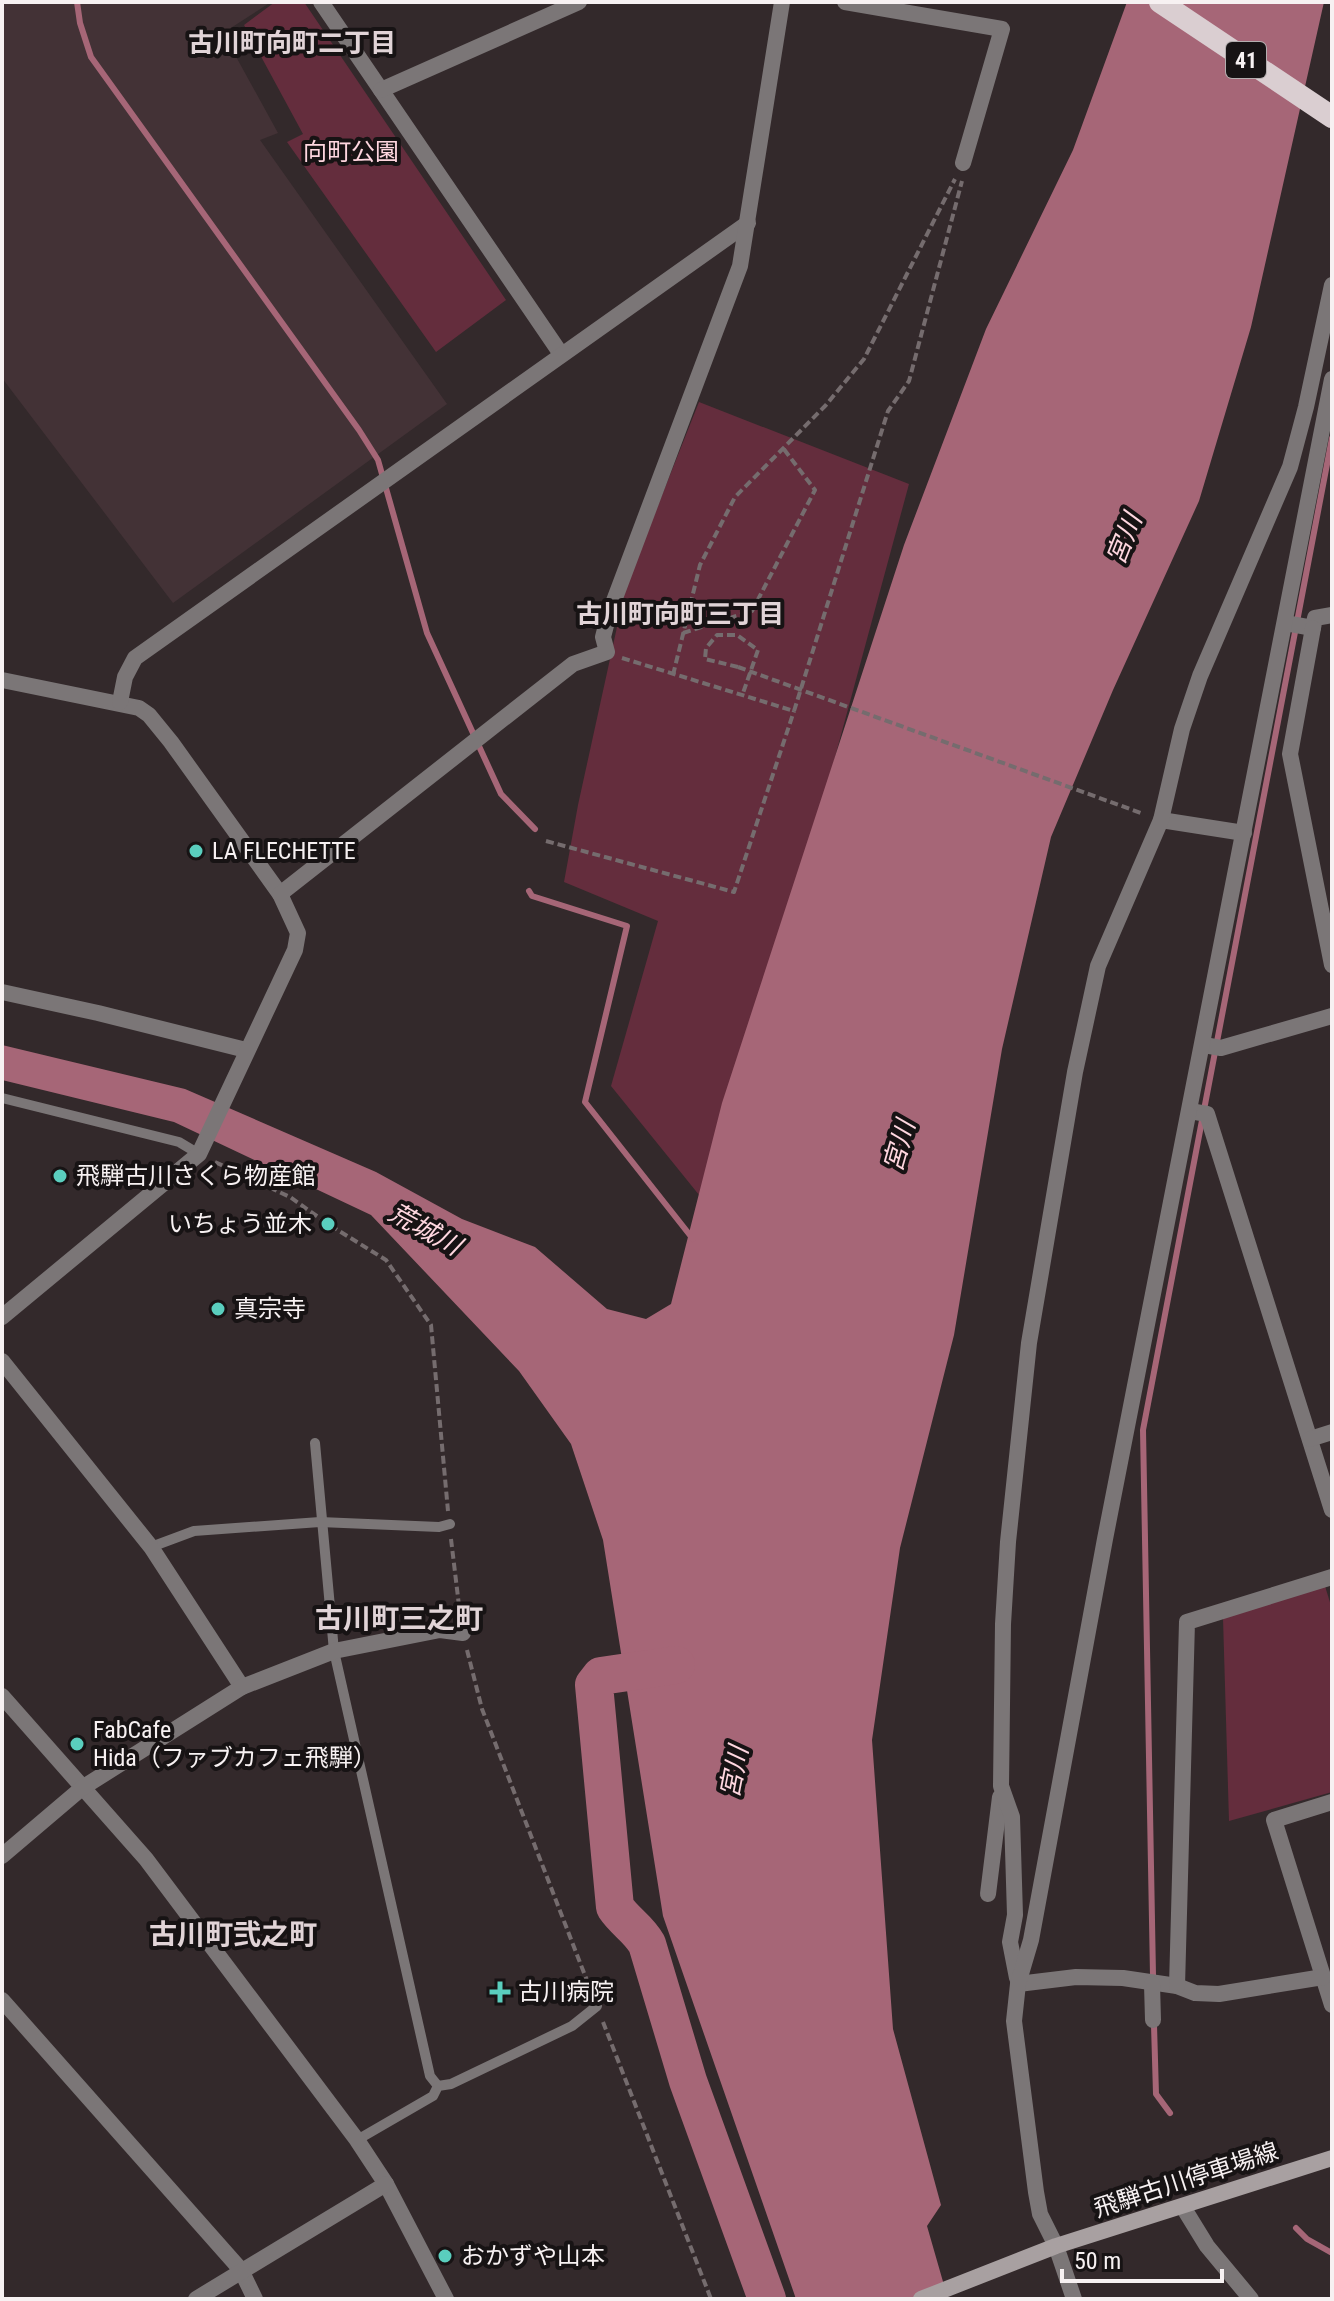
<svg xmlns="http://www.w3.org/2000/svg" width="1334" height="2301" viewBox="0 0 1334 2301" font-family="'Roboto Condensed','Noto Sans JP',sans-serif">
<rect width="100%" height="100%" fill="#33292b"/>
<!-- built -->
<polygon fill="#433236" points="2,2 271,2 223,33 278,133 260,140 447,404 173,603 2,378"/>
<!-- green -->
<g fill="#642d3d">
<polygon points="275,2 304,2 506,300 436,352 287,142 303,134 244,25"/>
<polygon points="699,402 909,484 712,1211 611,1086 658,921 564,882 578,805 626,586"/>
<polygon points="1325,1586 1332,1609 1332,1792 1229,1821 1223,1618"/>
</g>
<!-- water -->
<polygon fill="#a66677" points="1127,2 1324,2 1251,327 1199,501 1113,690 1051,837 1002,1049 954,1335 900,1548 872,1740 893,2029 941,2205 927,2226 948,2299 796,2299 663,1916 603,1540 571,1444 519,1371 371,1215 174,1122 2,1080 2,1045 185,1089 376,1172 462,1219 535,1247 607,1309 646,1319 671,1304 722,1103 904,545 986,329 1073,150"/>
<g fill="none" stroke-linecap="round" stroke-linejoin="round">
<!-- stream -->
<g stroke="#a66677" stroke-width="6">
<polyline points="77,2 80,23 91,57 359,430 378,460 427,633 501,794 535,829"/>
<polyline points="529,891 532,896 627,926 585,1102 693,1239"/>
<polyline points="1153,1975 1143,1430 1332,438"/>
<polyline points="1154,2025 1156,2094 1170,2113"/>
<polyline points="1296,2228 1307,2239 1332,2253"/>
</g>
<!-- river -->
<path stroke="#a66677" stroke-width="38" d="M 676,1665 L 601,1676 L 594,1685 L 615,1907 C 625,1922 638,1928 647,1944 L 688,2081 L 767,2299"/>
<!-- path -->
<g stroke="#756c6e" stroke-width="4" stroke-dasharray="8 4" stroke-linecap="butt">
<polyline points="683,633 752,611 815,490 783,448"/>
<polyline points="622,658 794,711 888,411 909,381 962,181"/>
<polyline points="738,667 705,659 706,648 717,635 737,635 758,650 742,696"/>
<polyline points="673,675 700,565 735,497 826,405 864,359 955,179"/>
<polyline points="546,841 734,892 794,711"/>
<polyline points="215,1162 290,1197 328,1224 386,1260 431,1325 448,1511"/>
<polyline points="451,1539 460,1614"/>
<polyline points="467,1650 482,1709 591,1991"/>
<polyline points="603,2022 711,2299"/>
</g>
<!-- service -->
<g stroke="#7b7677" stroke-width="10">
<polyline points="2,1098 179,1142 199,1154"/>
<polyline points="315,1443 334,1651 430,2076 438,2086"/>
<polyline points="151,1547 194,1531 320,1522 439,1527 450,1524"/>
<polyline points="357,2140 433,2096 438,2086 451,2084 572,2026 597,2006"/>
</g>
<!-- minor -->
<g stroke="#7b7677" stroke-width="16">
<polyline points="321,2 561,354"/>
<polyline points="845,2 1002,29 963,163"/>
<polyline points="381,90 579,2"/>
<polyline points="1285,623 1313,628 1315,618 1332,615"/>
<polyline points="1313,628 1290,754 1332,965"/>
<polyline points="2,680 139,708 149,715 171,742 280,894"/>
<polyline points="120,702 125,677 135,658 748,223"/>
<polyline points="1161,820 1244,833"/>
<polyline points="2,992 98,1013 246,1050"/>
<polyline points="1204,1045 1221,1048 1332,1016"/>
<polyline points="1190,1111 1207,1114 1332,1510"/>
<polyline points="2,1317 199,1154 295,950 298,933 280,894 573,664 607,652 603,637 609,614 740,266 782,2"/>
<polyline points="2,1361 151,1547 242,1687"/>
<polyline points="1310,1439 1332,1432"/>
<polyline points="2,1696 146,1859 357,2140 386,2184 446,2299"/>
<polyline points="1332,1802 1274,1820 1332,2005"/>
<polyline points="2,1856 82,1788 242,1687 334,1651 440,1630 463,1633"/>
<polyline points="988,1894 1000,1797"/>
<polyline points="1017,1978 1010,1942 1015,1915 1012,1817 1001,1786 1003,1624 1008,1542 1029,1343 1075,1072 1098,966 1161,820 1182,729 1200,676 1290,467 1306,407 1332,285"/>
<polyline points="1018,1984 1076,1977 1123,1978 1177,1986 1195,1993 1219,1994 1323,1977"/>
<polyline points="1152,1984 1153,2020"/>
<polyline points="1177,1986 1187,1622 1332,1577"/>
<polyline points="2,2000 241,2270 255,2299"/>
<polyline points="1183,2207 1207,2246 1251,2299"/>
<polyline points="196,2299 386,2184"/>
<polyline points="1074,2299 1056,2246 1040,2214 1036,2192 1014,2021 1018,1984 1031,1940 1105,1539 1332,379"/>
</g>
<!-- secondary -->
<polyline stroke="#a8a0a1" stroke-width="16" points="921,2299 1056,2246 1332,2158"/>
<!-- trunk -->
<polyline stroke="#daced1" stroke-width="22" points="1160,2 1332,117"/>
<!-- path-bridge -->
<polyline stroke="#756c6e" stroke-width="4" stroke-dasharray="8 4" stroke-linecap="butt" points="738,667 1141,813"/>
</g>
<!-- markers -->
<g fill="#5acebe" stroke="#171314" stroke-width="3">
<circle cx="196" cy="851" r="8"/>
<circle cx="60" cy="1176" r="8"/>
<circle cx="328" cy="1224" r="8"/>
<circle cx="218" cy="1309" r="8"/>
<circle cx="77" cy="1744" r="8"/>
<path d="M496 1980h8v8h8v8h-8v8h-8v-8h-8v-8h8z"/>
<circle cx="445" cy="2256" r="8"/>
</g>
<g text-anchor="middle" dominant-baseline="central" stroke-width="8" stroke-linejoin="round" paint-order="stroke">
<!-- shield labels -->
<rect fill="#171314" stroke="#b4aeaf" stroke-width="2" x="1226" y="42" width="40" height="36" rx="6"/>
<g font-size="22" font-weight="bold" fill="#f7f1f2">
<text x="1246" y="60">41</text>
</g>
<!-- park labels -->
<g font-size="24" fill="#fed6df" stroke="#171314">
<text x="351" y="152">向町公園</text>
</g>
<!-- poi labels -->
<g font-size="24" fill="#f7f1f2" stroke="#171314" text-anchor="start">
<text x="212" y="851">LA FLECHETTE</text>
<text x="76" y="1176">飛騨古川さくら物産館</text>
<text x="312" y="1224" text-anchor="end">いちょう並木</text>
<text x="234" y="1309">真宗寺</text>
<text x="93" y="1730">FabCafe<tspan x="93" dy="28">Hida（ファブカフェ飛騨）</tspan></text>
<text x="518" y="1992">古川病院</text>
<text x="461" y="2256">おかずや山本</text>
</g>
<!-- street labels -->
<g font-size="24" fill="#f7f1f2" stroke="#171314">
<text transform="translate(1186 2180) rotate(-18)">飛騨古川停車場線</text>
</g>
<!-- neighbourhood labels -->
<g font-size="26" font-weight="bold" fill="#e1d4d7" stroke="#171314">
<text x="292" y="43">古川町向町二丁目</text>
<text x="680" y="614">古川町向町三丁目</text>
</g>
<!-- water labels -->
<g font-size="26" font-style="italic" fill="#ffd7e0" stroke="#171314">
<text transform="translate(1124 539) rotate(-68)">宮川</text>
<text transform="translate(899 1146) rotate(-74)">宮川</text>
<text transform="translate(425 1229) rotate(29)">荒城川</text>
<text transform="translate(734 1772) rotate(-79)">宮川</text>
</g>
<!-- quarter labels -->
<g font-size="28" font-weight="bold" fill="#e1d4d7" stroke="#171314">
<text x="399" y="1618">古川町三之町</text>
<text x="233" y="1934">古川町弐之町</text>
</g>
</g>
<!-- border -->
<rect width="1334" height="2301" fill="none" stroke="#f7f1f2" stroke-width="8"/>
<!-- scale -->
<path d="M1062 2269v12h160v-12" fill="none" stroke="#f7f1f2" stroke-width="4"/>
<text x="1074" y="2269" font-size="24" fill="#f7f1f2" stroke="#171314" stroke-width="6" paint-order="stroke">50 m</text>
</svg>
